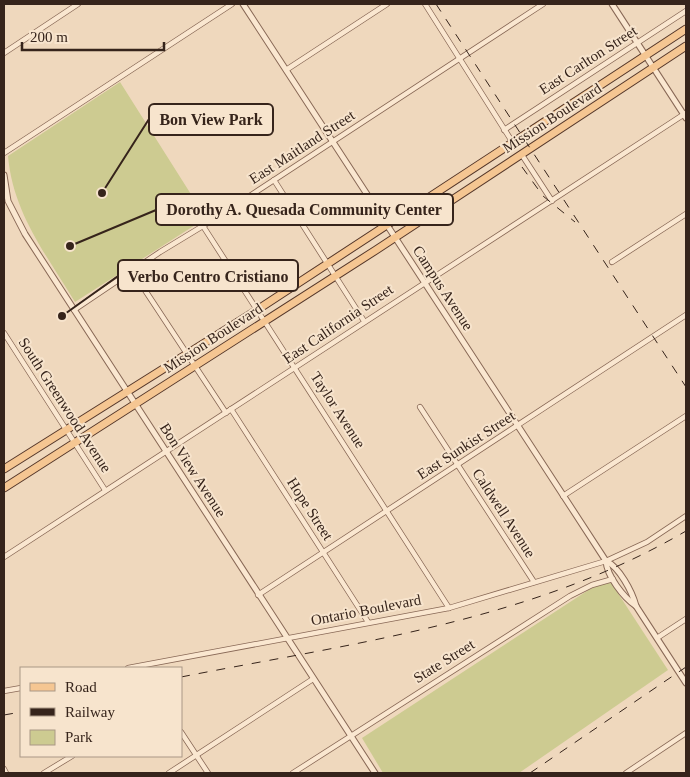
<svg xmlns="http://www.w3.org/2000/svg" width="690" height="777" viewBox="0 0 690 777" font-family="Georgia,serif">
<rect width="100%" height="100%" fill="#efd8bd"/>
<!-- green -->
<g fill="#cdcb91">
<path d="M 120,82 L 206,218 L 75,302 C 46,254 13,213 8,156 Z"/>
<polygon points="610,581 668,670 519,773 383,773 362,738 590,589"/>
</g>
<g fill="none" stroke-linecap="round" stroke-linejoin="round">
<defs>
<g id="minor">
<polyline points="425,4 513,143"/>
<polyline points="4,53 78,4"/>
<polyline points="286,70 387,4"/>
<polyline points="504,130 686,11"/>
<polyline points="4,153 232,4"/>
<polyline points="522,155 552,201"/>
<polyline points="274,180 364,321"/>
<polyline points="203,226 449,608"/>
<polyline points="612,262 686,214"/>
<polyline points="133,272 226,413"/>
<polyline points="74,310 160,252 216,218 543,4"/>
<polyline points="4,333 105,490"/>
<polyline points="420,407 534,582"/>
<polyline points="231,409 368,622"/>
<polyline points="563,496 686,416"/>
<polyline points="4,557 686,113"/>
<polyline points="258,595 686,315"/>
<polyline points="657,638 686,619"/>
<polyline points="128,668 449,608 606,561 647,542 686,516"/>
<polyline points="4,691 21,688"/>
<polyline points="181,732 208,773"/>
<polyline points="4,769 6,773"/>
<polyline points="44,773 72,756"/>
<polyline points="169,773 313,679"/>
<polyline points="293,773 570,596 592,585 613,579"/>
<polyline points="626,773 686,733"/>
</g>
<g id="tertiary">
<path d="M 243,4 L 606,561 C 607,576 623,597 636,606"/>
<polyline points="612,4 686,118"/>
<polyline points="4,175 8,201 25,234 375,773"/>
<path d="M 606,561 C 619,567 632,591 636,606 L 686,683"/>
</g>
<g id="primary">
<polyline points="4,469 257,310 686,29"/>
<polyline points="4,488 376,250 686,46"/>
</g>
</defs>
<!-- minor casing -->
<use href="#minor" stroke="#886856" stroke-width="6"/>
<!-- tertiary casing -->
<use href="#tertiary" stroke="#886856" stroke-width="7"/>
<!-- primary casing -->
<use href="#primary" stroke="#55372a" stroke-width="9"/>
<!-- minor -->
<use href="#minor" stroke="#fae7d0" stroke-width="4.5"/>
<!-- tertiary -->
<use href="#tertiary" stroke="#fae7d0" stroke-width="5"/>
<!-- primary -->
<use href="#primary" stroke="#f5c692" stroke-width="7"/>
<!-- rail -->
<g stroke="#36241b" stroke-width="1" stroke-dasharray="9 9" stroke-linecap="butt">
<polyline points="436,4 686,387"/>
<polyline points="522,167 543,196 575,222"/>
<path d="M 181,677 C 354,643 532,621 686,531"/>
<polyline points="4,715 21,712"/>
<polyline points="530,773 686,667"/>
</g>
</g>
<g text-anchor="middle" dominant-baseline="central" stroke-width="4" stroke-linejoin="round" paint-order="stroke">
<!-- street labels -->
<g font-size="15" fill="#36241b" stroke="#f7e4cd">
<text transform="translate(588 60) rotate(-33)">East Carlton Street</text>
<text transform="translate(552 118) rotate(-33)">Mission Boulevard</text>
<text transform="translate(302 147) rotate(-33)">East Maitland Street</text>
<text transform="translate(443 288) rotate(57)">Campus Avenue</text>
<text transform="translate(338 324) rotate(-34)">East California Street</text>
<text transform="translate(213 338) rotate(-33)">Mission Boulevard</text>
<text transform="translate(65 405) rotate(57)">South Greenwood Avenue</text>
<text transform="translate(338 410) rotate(57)">Taylor Avenue</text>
<text transform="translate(466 445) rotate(-33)">East Sunkist Street</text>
<text transform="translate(193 470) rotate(57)">Bon View Avenue</text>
<text transform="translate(310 509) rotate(57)">Hope Street</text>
<text transform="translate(504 513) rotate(57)">Caldwell Avenue</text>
<text transform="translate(366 610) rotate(-11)">Ontario Boulevard</text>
<text transform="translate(444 661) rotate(-32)">State Street</text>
</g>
</g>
<!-- callouts -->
<path fill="none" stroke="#36241b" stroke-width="2" d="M102 193L149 119M70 246L156 210M62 316L118 276"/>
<g fill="#36241b" stroke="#f7e4cd" stroke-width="2">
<circle cx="102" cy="193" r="5"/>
<circle cx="70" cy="246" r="5"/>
<circle cx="62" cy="316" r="5"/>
</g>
<g fill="#f7e4cd" stroke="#36241b" stroke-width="2">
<rect x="149" y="104" width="124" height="31" rx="5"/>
<rect x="156" y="194" width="297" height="31" rx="5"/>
<rect x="118" y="260" width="180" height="31" rx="5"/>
</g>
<g font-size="16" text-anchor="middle" font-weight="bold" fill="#36241b">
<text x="211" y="125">Bon View Park</text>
<text x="304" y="215">Dorothy A. Quesada Community Center</text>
<text x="208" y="282">Verbo Centro Cristiano</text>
</g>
<!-- border -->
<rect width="690" height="777" fill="none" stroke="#36241b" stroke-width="10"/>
<!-- legend -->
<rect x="20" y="667" width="162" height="90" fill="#f7e4cd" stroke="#aa9786"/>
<rect x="30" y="683" width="25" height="8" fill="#f5c692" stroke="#aa9786"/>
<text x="65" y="692" font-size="15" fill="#36241b">Road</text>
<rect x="30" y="708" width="25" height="8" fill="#36241b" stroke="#aa9786"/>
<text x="65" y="717" font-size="15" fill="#36241b">Railway</text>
<rect x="30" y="730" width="25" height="15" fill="#cdcb91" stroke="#aa9786"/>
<text x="65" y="742" font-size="15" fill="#36241b">Park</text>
<!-- scale -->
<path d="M22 42v8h142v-8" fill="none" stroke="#36241b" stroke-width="2.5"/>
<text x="30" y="42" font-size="15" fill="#36241b" stroke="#f7e4cd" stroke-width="4" paint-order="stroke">200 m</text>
</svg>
